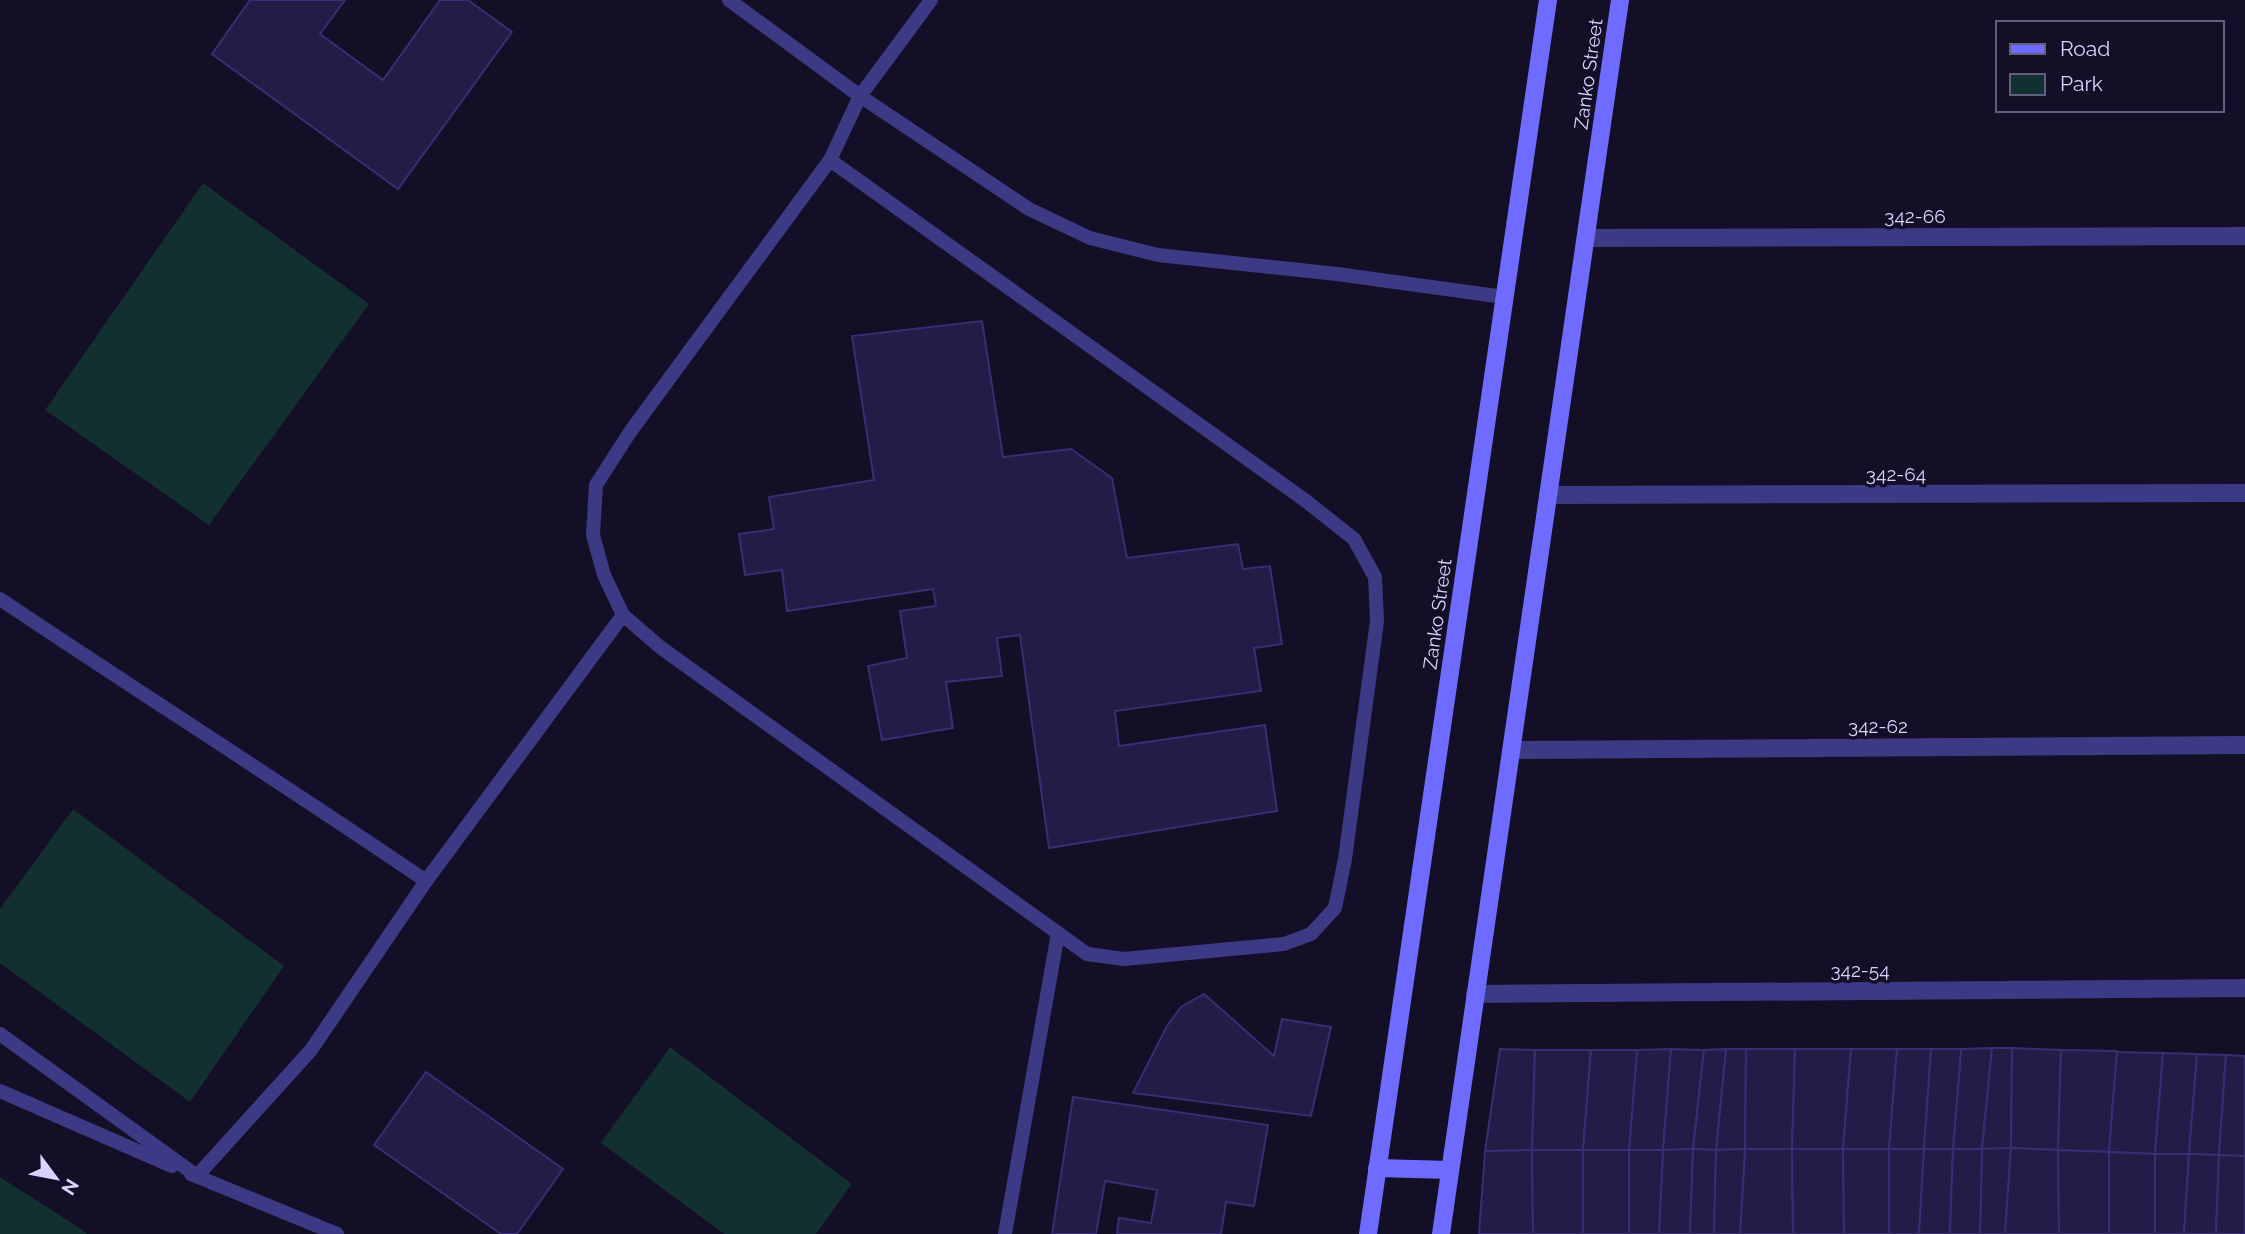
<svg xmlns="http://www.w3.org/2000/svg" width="2245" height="1234" viewBox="0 0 2245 1234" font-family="Raleway,sans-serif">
<rect width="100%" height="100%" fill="#130f26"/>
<!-- green -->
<g fill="#12302f">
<polygon points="203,183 369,304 209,525 45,410"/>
<polygon points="73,809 284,966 190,1102 0,963 0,909"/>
<polygon points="670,1047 852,1184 816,1234 724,1234 601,1143"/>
<polygon points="0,1177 78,1227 87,1234 0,1234"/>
</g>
<!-- building -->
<g fill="#241b47" stroke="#3b2d73" stroke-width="2">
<polygon points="250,0 345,0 320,34 383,80 440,0 468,0 512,32 398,189 212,54"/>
<polygon points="982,321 1003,457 1071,449 1112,478 1127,558 1238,544 1243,569 1270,566 1282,644 1254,648 1261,691 1115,711 1119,746 1265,725 1277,811 1049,848 1020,635 997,638 1002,676 946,682 953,728 882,740 868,666 907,658 900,611 936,606 933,589 787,611 782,570 745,575 739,534 774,529 769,497 874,480 852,336"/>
<polygon points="1204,994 1274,1056 1282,1019 1331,1027 1311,1116 1133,1093 1167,1026 1181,1007"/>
<polygon points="1992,1048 1982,1149 1953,1149 1961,1049"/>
<polygon points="1992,1048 2012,1048 2011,1148 1982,1149"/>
<polygon points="2012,1048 2061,1050 2058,1150 2011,1148"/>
<polygon points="1500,1049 1535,1050 1532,1150 1485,1151"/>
<polygon points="1671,1049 1663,1150 1629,1150 1637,1050"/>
<polygon points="1671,1049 1704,1050 1693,1149 1663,1150"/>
<polygon points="1726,1049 1746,1049 1745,1149 1716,1150"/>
<polygon points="1726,1049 1716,1150 1693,1149 1704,1050"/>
<polygon points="1746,1049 1795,1049 1792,1149 1745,1149"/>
<polygon points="1795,1049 1851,1049 1843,1149 1792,1149"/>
<polygon points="1851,1049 1897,1049 1889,1149 1843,1149"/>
<polygon points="1897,1049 1931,1049 1924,1149 1889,1149"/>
<polygon points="1931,1049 1961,1049 1953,1149 1924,1149"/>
<polygon points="1535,1050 1591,1050 1583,1150 1532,1150"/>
<polygon points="1591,1050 1637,1050 1629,1150 1583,1150"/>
<polygon points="2061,1050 2117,1051 2109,1152 2058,1150"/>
<polygon points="2117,1052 2163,1053 2155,1154 2109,1152"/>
<polygon points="2163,1053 2197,1054 2189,1154 2155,1154"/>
<polygon points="2197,1054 2226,1055 2219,1155 2189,1154"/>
<polygon points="2226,1055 2245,1056 2245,1156 2219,1155"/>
<polygon points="426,1072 563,1169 517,1234 501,1234 374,1145"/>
<polygon points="1073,1097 1268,1125 1254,1206 1226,1202 1221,1234 1117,1234 1119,1218 1151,1223 1157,1190 1105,1181 1096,1234 1052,1234"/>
<polygon points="2011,1148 2005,1234 1980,1234 1982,1149"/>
<polygon points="2011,1148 2058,1150 2059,1234 2005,1234"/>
<polygon points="1693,1149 1690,1234 1659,1234 1663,1150"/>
<polygon points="1693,1149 1716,1150 1714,1234 1690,1234"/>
<polygon points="1745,1149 1792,1149 1793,1234 1740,1234"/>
<polygon points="1745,1149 1740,1234 1714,1234 1716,1150"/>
<polygon points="1792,1149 1843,1149 1844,1234 1793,1234"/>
<polygon points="1843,1149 1889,1149 1889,1234 1844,1234"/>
<polygon points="1889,1149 1924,1149 1919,1234 1889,1234"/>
<polygon points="1924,1149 1953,1149 1950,1234 1919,1234"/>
<polygon points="1953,1149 1982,1149 1980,1234 1950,1234"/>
<polygon points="1532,1150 1533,1234 1479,1234 1485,1151"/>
<polygon points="1532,1150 1583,1150 1583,1234 1533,1234"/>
<rect x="1583" y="1150" width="46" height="84"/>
<polygon points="1629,1150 1663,1150 1659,1234 1629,1234"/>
<polygon points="2058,1150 2109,1152 2109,1234 2059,1234"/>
<polygon points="2109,1152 2155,1154 2155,1234 2109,1234"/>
<polygon points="2155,1154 2189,1154 2184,1234 2155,1234"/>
<polygon points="2189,1154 2219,1155 2216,1234 2184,1234"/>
<polygon points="2219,1155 2245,1156 2245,1234 2216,1234"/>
</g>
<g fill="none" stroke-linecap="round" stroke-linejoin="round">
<!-- service -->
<g stroke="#3d3a85" stroke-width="14">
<polyline points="729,0 860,96 1029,209 1090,238 1158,255 1337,274 1504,297"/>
<polyline points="830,160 1306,501 1354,539 1375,577 1377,621 1345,859 1335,908 1311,934 1284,944 1124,959 1087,954 660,647 623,615 604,575 593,535 596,485 630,432 830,160 860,96 931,0"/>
<path d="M 0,599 C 142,694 285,785 426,881 L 311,1050 L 197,1176 L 0,1034"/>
<polyline points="426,881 623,615"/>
<polyline points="0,1091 172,1166"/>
<polyline points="191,1174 337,1234"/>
<polyline points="1005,1234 1058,933"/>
</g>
<!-- minor -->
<g stroke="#3d3a85" stroke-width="18">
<polyline points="1586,238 2245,236"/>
<polyline points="1548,495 2245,493"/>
<polyline points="1511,750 2245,745"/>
<polyline points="1475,994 2245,988"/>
</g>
<!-- secondary -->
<g stroke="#6f6bff" stroke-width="18">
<polyline points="1377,1168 1450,1170"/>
<polyline points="1368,1234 1548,0"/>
<polyline points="1441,1234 1620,0"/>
</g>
</g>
<g text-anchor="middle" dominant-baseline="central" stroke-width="7" stroke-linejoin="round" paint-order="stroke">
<!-- street labels -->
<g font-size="19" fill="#d9d4ff" stroke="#130f26">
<text transform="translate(1588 74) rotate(-82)">Zanko Street</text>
<text x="1915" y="216">342-66</text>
<text x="1896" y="474">342-64</text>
<text transform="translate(1437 614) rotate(-82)">Zanko Street</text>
<text x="1878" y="726">342-62</text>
<text x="1860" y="970">342-54</text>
</g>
</g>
<!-- legend -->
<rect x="1996" y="21" width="228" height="91" fill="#130f26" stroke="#625e7d" stroke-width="2"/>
<rect x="2010" y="44" width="35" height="10" fill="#6f6bff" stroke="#625e7d" stroke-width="2"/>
<text x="2060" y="56" font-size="21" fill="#d9d4ff">Road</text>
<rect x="2010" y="74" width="35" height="21" fill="#12302f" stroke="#625e7d" stroke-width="2"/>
<text x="2060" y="91" font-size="21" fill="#d9d4ff">Park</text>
<!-- north arrow -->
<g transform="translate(56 1178) rotate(122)" stroke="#130f26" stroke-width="5" paint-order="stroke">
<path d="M0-5L12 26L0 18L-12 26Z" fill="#d9d4ff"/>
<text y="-10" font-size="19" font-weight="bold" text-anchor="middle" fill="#d9d4ff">N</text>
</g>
</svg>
